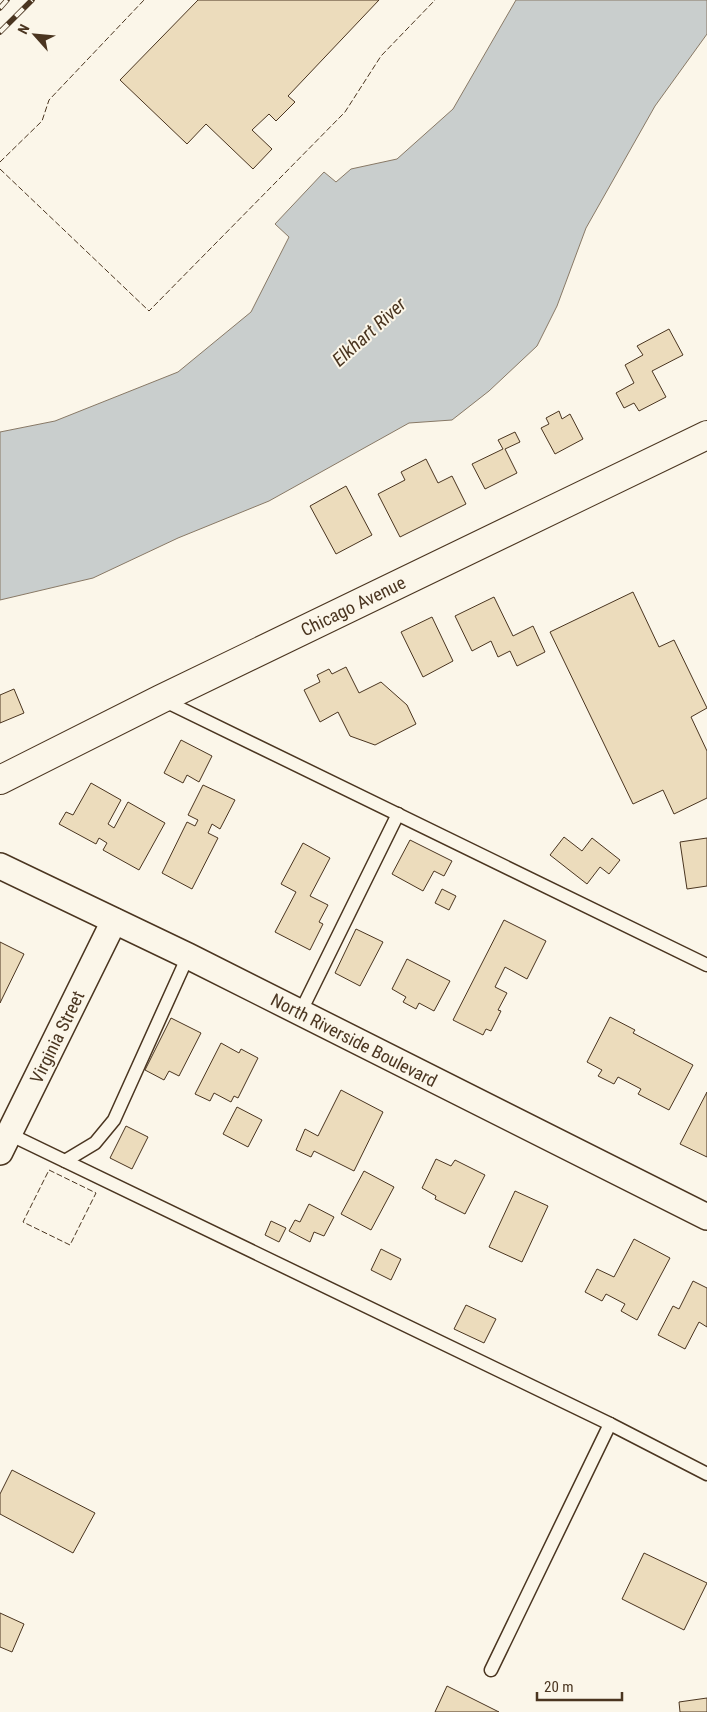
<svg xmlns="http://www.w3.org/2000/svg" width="707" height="1712" viewBox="0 0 707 1712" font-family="'Roboto Condensed',sans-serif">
<rect width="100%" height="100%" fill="#fbf6e9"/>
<!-- water -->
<polygon fill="#c9cecd" stroke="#887966" points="516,0 707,0 707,34 655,106 586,228 557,306 537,346 489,391 452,420 409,423 269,501 178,538 93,578 0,600 0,432 55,421 178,372 251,312 289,237 275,224 324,172 336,182 351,169 397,159 453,109"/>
<!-- building -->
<g fill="#ecdcbc" stroke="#4a3520">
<polygon points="198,0 379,0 288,96 295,102 276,121 269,114 252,130 272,149 253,169 206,124 187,144 120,80"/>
<polygon points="669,329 683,355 652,371 666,397 639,411 634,403 624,408 616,393 634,383 625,365 643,355 637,346"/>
<polygon points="559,411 562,419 570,414 583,439 555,454 541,428 549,424 546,418"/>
<polygon points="515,432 520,442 505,449 517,473 485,489 472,464 503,449 498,440"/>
<polygon points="426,459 438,483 452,476 466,504 400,537 378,494 405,480 401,472"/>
<polygon points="346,486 372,535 336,554 310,506"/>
<polygon points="633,592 659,647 674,640 707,708 691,717 707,751 707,798 674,814 663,790 633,804 550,632"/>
<polygon points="494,597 513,636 533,626 545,652 517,666 510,651 498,657 491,641 472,651 455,616"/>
<polygon points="432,617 453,661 423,677 401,632"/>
<polygon points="346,667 359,693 381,682 407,705 416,724 375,745 350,736 338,712 320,722 304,690 320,682 317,675 329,669 332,674"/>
<polygon points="14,689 24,713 0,723 0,695"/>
<polygon points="181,740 212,756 199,782 187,775 183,783 164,773"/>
<polygon points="91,783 121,800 108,824 114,828 128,802 165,823 139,870 103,850 107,843 99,838 96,844 59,824 66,812 73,815"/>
<polygon points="203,785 235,800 220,829 212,824 208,833 218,838 192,889 162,873 187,822 195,826 198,820 188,815"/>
<polygon points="564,837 582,851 592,838 620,860 609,874 600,867 587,884 550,855"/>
<polygon points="707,838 707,886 687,889 680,842"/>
<polygon points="410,840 452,861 444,876 434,871 423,891 392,874"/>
<polygon points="303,843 330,858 310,896 328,905 319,922 323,924 310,950 275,932 296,892 281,884"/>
<polygon points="442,889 456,896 449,910 435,903"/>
<polygon points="504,920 546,941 527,979 505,967 495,987 507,993 498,1010 501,1011 491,1031 486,1029 483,1035 453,1020"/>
<polygon points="356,929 383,942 360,986 335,973"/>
<polygon points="0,942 24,954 0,1003"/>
<polygon points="407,959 450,981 434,1011 419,1003 416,1009 403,1002 406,997 392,989"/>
<polygon points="610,1017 635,1030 633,1033 693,1065 669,1110 638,1094 641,1089 618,1077 614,1084 598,1076 602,1070 587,1062"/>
<polygon points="171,1018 201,1033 179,1076 169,1071 164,1080 145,1070"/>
<polygon points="221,1043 239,1053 241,1049 258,1058 238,1098 234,1096 231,1102 214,1093 210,1101 195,1094"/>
<polygon points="341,1090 383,1112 354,1171 314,1151 311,1157 296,1150 305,1129 318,1136"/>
<polygon points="707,1092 707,1157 680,1144"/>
<polygon points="237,1107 262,1120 248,1147 223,1134"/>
<polygon points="126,1126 148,1137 132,1169 110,1158"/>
<polygon points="436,1159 451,1166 455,1160 485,1175 465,1214 435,1199 436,1196 422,1188"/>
<polygon points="364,1171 394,1187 371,1230 341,1214"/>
<polygon points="515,1191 548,1206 522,1262 489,1247"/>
<polygon points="309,1204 334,1217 324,1236 314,1232 310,1242 289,1231 295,1220 300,1222"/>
<polygon points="271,1221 286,1228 279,1242 265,1235"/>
<polygon points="634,1239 670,1258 637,1320 621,1311 625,1304 606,1294 602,1301 585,1292 597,1269 614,1277"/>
<polygon points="381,1249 401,1259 391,1280 371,1270"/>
<polygon points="693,1281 707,1288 707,1327 699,1322 685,1349 658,1335 673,1306 679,1309"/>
<polygon points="466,1305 496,1319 484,1343 454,1329"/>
<polygon points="12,1470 95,1513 73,1553 0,1514 0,1494"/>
<polygon points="644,1553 707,1583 684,1630 622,1599"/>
<polygon points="0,1613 24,1624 12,1652 0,1647"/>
<polygon points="447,1686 499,1712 435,1712"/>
<polygon points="707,1698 707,1712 680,1712 679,1702"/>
</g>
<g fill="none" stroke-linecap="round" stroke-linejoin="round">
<defs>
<g id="service">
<polyline points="163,700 707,965"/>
<polyline points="300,1013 398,814"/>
<polyline points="9,1134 610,1424 707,1474"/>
<polyline points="65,1161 95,1143 114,1120 188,956"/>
<polyline points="491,1670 610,1424"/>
</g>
<g id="minor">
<polyline points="0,866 188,956 707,1217"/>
<polyline points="0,1152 114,921"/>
</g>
<polyline id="tertiary" points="0,780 161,699 707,435"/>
</defs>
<!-- service casing -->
<use href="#service" stroke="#4a3520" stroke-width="15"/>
<!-- minor casing -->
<use href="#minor" stroke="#4a3520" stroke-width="28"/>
<!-- tertiary casing -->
<use href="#tertiary" stroke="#4a3520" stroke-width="30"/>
<!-- service -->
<use href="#service" stroke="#fbf6e9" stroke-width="12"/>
<!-- minor -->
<use href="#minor" stroke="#fbf6e9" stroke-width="25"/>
<!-- tertiary -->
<use href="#tertiary" stroke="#fbf6e9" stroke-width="28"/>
<defs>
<g id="rail">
<polyline points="0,8 7,0"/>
<polyline points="0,32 32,0"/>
</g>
</defs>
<!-- rail casing -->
<use href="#rail" stroke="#4a3520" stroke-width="5.5"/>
<!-- rail -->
<use href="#rail" stroke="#fbf6e9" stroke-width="4" stroke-dasharray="11" stroke-linecap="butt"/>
<!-- fence -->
<g stroke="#4a3520" stroke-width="1" stroke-dasharray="6 2.5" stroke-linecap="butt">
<polyline points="0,162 42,121 49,100 144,0"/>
<polyline points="0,169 149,311 345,112 381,56 435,0"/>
<polygon points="49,1170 96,1193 70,1245 23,1222"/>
</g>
</g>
<g text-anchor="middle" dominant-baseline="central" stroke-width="4" stroke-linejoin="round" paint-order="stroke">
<!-- street labels -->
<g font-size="18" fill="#4a3520" stroke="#fbf6e9">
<text transform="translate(353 606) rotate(-26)">Chicago Avenue</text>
<text transform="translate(57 1037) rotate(-64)">Virginia Street</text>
<text transform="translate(354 1040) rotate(27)">North Riverside Boulevard</text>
</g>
<!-- water labels -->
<g font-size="19" font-style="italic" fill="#4a3520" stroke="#fbf6e9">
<text transform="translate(369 332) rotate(-42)">Elkhart River</text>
</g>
</g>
<!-- north arrow -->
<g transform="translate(35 35) rotate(297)" stroke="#fbf6e9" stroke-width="4" paint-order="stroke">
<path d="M0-4L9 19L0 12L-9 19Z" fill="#4a3520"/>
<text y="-8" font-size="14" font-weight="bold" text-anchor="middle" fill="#4a3520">N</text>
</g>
<!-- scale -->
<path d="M537 1692v8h85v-8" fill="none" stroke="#4a3520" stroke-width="2.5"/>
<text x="544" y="1692" font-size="15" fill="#4a3520" stroke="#fbf6e9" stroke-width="4" paint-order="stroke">20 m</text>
</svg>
